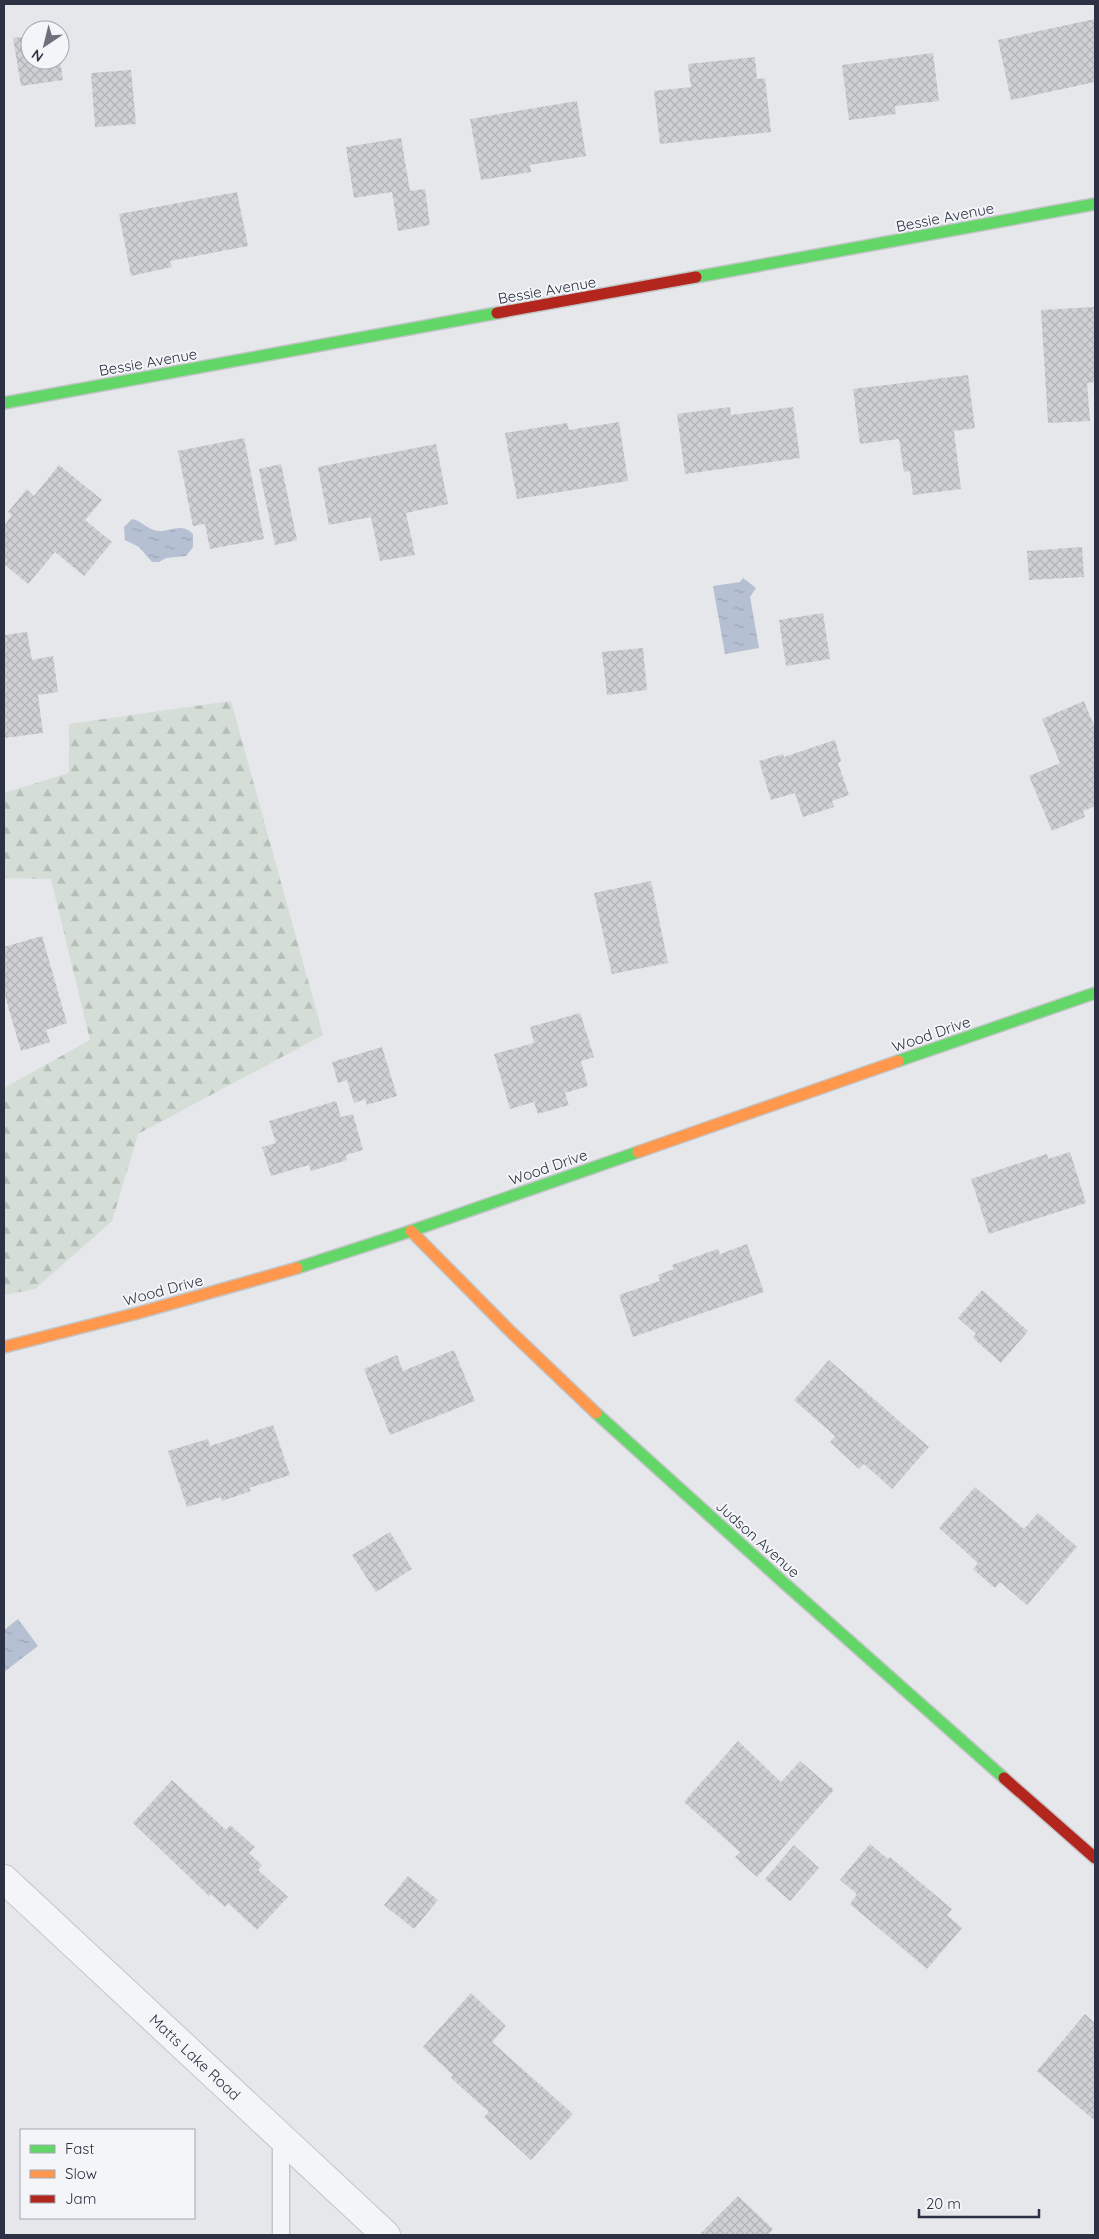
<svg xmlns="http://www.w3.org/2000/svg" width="1099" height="2239" viewBox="0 0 1099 2239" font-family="Quicksand,sans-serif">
<defs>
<pattern id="forest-firs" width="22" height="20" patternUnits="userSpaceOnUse" patternTransform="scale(1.25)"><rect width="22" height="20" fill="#d4ddd6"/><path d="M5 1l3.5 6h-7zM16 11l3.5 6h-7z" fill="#b6beb9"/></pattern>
<pattern id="water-ripples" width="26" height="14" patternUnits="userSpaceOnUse" patternTransform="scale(1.25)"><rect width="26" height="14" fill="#b5c0d3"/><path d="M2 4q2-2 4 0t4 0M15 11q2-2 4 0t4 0" fill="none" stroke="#9ca5b6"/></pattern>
<pattern id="building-cross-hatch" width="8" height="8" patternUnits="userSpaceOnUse" patternTransform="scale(1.25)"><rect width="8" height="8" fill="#cfd0d4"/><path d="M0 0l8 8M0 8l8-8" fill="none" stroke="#b2b3b7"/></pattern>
</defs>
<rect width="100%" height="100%" fill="#e5e7ea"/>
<!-- forest -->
<polygon fill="url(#forest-firs)" points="231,701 323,1035 138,1134 112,1221 35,1289 4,1295 4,1088 90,1040 51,879 4,878 4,793 69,773 69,724"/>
<!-- water -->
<g fill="url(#water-ripples)">
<path d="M 132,519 C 142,521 148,530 158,531 C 172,532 181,522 193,534 L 193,547 L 186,556 L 166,558 L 159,562 L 152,562 L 139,547 L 125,540 L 124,527 Z"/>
<polygon points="743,578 756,588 750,597 759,648 725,654 713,586 740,582"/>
<polygon points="18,1619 38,1646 4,1672 4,1630"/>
</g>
<!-- building -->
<g fill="url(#building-cross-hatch)">
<polygon points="1095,19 1095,82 1011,100 998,40"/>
<polygon points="30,36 30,60 60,60 63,80 21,86 13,38"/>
<polygon points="933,53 939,101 895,106 896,114 849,120 842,65"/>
<polygon points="755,57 757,79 765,78 771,132 660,144 654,91 691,87 688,64"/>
<polygon points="131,70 136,124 95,127 91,73"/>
<polygon points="577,101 586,156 530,165 531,172 481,180 470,119"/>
<polygon points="401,138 410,191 425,189 430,225 398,231 392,192 354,198 346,147"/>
<polygon points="237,192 248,246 170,261 172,267 131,276 119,214"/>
<polygon points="1095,307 1095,382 1087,383 1090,421 1048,423 1041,310"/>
<polygon points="968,375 975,428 954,431 961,489 913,495 910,471 904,472 899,439 860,444 853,389"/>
<polygon points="730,407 731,415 793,407 800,458 685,474 677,414"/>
<polygon points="619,422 628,481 517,499 505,433 567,423 569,430"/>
<polygon points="244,438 264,539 210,549 205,524 193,526 178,451"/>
<polygon points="436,444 448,504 406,513 415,555 380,561 371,517 329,525 318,467"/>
<polygon points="281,464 297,540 275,545 259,469"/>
<polygon points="59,465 102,500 85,520 112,542 84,576 55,552 28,584 4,564 4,526 12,515 8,512 27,489 34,496"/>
<polygon points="1082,547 1084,577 1029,580 1027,551"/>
<polygon points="823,613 830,659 786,666 779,620"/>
<polygon points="27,632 32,660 53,656 58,692 38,695 43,733 4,738 4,635"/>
<polygon points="643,648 647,690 607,695 602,652"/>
<polygon points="1084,701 1095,728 1095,806 1083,811 1085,817 1052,831 1029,776 1060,763 1042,719"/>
<polygon points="835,740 841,761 838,763 849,795 832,801 834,807 803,817 795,793 771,800 759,761 783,754 784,757"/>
<polygon points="651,881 668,963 612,974 594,893"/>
<polygon points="42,936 67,1023 46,1030 50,1042 21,1051 4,992 4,947"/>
<polygon points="580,1013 594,1057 581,1061 588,1086 565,1093 569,1105 538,1114 534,1102 510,1109 494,1054 534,1043 530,1027"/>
<polygon points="382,1047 397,1096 367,1105 365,1099 354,1103 347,1080 338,1083 332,1062"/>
<polygon points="336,1101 341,1117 353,1114 363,1150 346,1155 347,1160 311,1171 309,1165 271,1176 262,1147 276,1143 269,1121"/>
<polygon points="1070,1152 1086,1203 989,1234 971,1179 1047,1154 1048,1159"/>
<polygon points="747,1244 764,1292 633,1337 619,1295 660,1281 658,1275 674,1269 672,1265 718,1249 720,1254"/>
<polygon points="982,1290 1028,1331 1001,1363 973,1338 976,1334 958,1318"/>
<polygon points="454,1350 475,1401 390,1435 364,1369 397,1355 403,1371"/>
<polygon points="829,1360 929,1447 892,1489 864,1464 859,1469 830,1442 835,1436 794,1400"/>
<polygon points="273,1425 290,1475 249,1488 251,1491 222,1501 221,1497 187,1507 168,1451 208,1439 210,1446"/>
<polygon points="975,1487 1024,1529 1038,1513 1077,1547 1027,1605 1000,1582 995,1588 973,1569 978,1563 939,1528"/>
<polygon points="390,1532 412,1569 376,1592 352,1555"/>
<polygon points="738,1741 781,1782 800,1761 834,1790 757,1877 735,1857 740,1852 684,1802"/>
<polygon points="172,1780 226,1830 230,1825 255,1847 249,1853 262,1865 258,1870 288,1897 257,1930 228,1903 225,1907 211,1894 209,1896 133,1823"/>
<polygon points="870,1844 888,1859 890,1857 952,1909 947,1915 962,1928 927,1969 850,1904 857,1894 840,1880"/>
<polygon points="794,1845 819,1868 790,1901 765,1879"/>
<polygon points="408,1876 438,1900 414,1929 384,1905"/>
<polygon points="471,1993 506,2026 492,2042 573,2114 531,2160 484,2117 489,2112 451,2078 453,2075 423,2047"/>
<polygon points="1085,2014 1095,2023 1095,2121 1037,2071"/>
<polygon points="738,2196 773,2229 768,2235 699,2235"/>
</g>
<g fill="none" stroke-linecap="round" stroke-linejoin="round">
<defs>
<polyline id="lane" points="281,2235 281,2137"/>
<polyline id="street" points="4,1879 386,2235"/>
<g id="fast">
<polyline points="696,277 1095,204"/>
<polyline points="4,403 497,313"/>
<polyline points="898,1061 1095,993"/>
<polyline points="297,1268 411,1231 638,1152"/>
<polyline points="596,1413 783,1582 1004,1778"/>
</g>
<g id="slow">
<polyline points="638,1152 898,1061"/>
<polyline points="411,1231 509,1330 596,1413"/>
<polyline points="4,1347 138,1313 297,1268"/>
</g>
<g id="jam">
<polyline points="497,313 696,277"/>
<polyline points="1004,1778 1095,1858"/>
</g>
</defs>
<!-- lane casing -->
<use href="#lane" stroke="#c3c5c8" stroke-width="19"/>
<!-- street casing -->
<use href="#street" stroke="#c3c5c8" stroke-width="30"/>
<!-- fast casing -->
<use href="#fast" stroke="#c3c5c8" stroke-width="14"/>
<!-- slow casing -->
<use href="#slow" stroke="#c3c5c8" stroke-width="14"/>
<!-- jam casing -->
<use href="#jam" stroke="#c3c5c8" stroke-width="14"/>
<!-- lane -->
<use href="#lane" stroke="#f4f5f6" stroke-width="16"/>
<!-- street -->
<use href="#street" stroke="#f4f5f6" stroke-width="28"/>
<!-- fast -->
<use href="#fast" stroke="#63d668" stroke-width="11"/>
<!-- slow -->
<use href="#slow" stroke="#ff974d" stroke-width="11"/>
<!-- jam -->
<use href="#jam" stroke="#b3261e" stroke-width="11"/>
</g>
<g text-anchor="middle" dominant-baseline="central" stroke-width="4" stroke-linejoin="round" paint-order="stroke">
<!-- street labels -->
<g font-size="15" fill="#2c3243" stroke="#f3f5f8">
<text transform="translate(945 217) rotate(-11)">Bessie Avenue</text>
<text transform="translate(547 290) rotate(-10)">Bessie Avenue</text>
<text transform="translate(148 362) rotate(-10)">Bessie Avenue</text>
<text transform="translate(931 1034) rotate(-19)">Wood Drive</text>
<text transform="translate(548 1167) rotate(-19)">Wood Drive</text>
<text transform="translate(163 1290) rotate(-15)">Wood Drive</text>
<text transform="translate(758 1539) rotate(42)">Judson Avenue</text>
<text transform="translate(195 2057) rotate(43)">Matts Lake Road</text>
</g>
</g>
<!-- border -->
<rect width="1099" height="2239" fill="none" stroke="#2c3243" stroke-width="10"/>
<!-- legend -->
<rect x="20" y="2129" width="175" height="90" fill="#f3f5f8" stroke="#a3a7b0"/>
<rect x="30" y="2145" width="25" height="8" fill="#63d668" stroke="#a3a7b0"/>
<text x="65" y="2154" font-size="15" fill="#2c3243">Fast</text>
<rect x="30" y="2170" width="25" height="8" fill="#ff974d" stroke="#a3a7b0"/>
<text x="65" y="2179" font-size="15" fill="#2c3243">Slow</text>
<rect x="30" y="2195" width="25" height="8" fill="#b3261e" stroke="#a3a7b0"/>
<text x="65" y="2204" font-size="15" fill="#2c3243">Jam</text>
<!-- north arrow -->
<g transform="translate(45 45) rotate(215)"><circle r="24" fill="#f3f5f8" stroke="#a3a7b0"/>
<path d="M0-4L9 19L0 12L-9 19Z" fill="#6d717d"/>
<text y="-8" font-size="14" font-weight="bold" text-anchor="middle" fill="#2c3243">N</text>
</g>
<!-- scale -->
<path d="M919 2209v8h120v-8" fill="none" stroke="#2c3243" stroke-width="2.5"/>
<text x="926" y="2209" font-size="15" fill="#2c3243" stroke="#f3f5f8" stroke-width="4" paint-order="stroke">20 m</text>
</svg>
